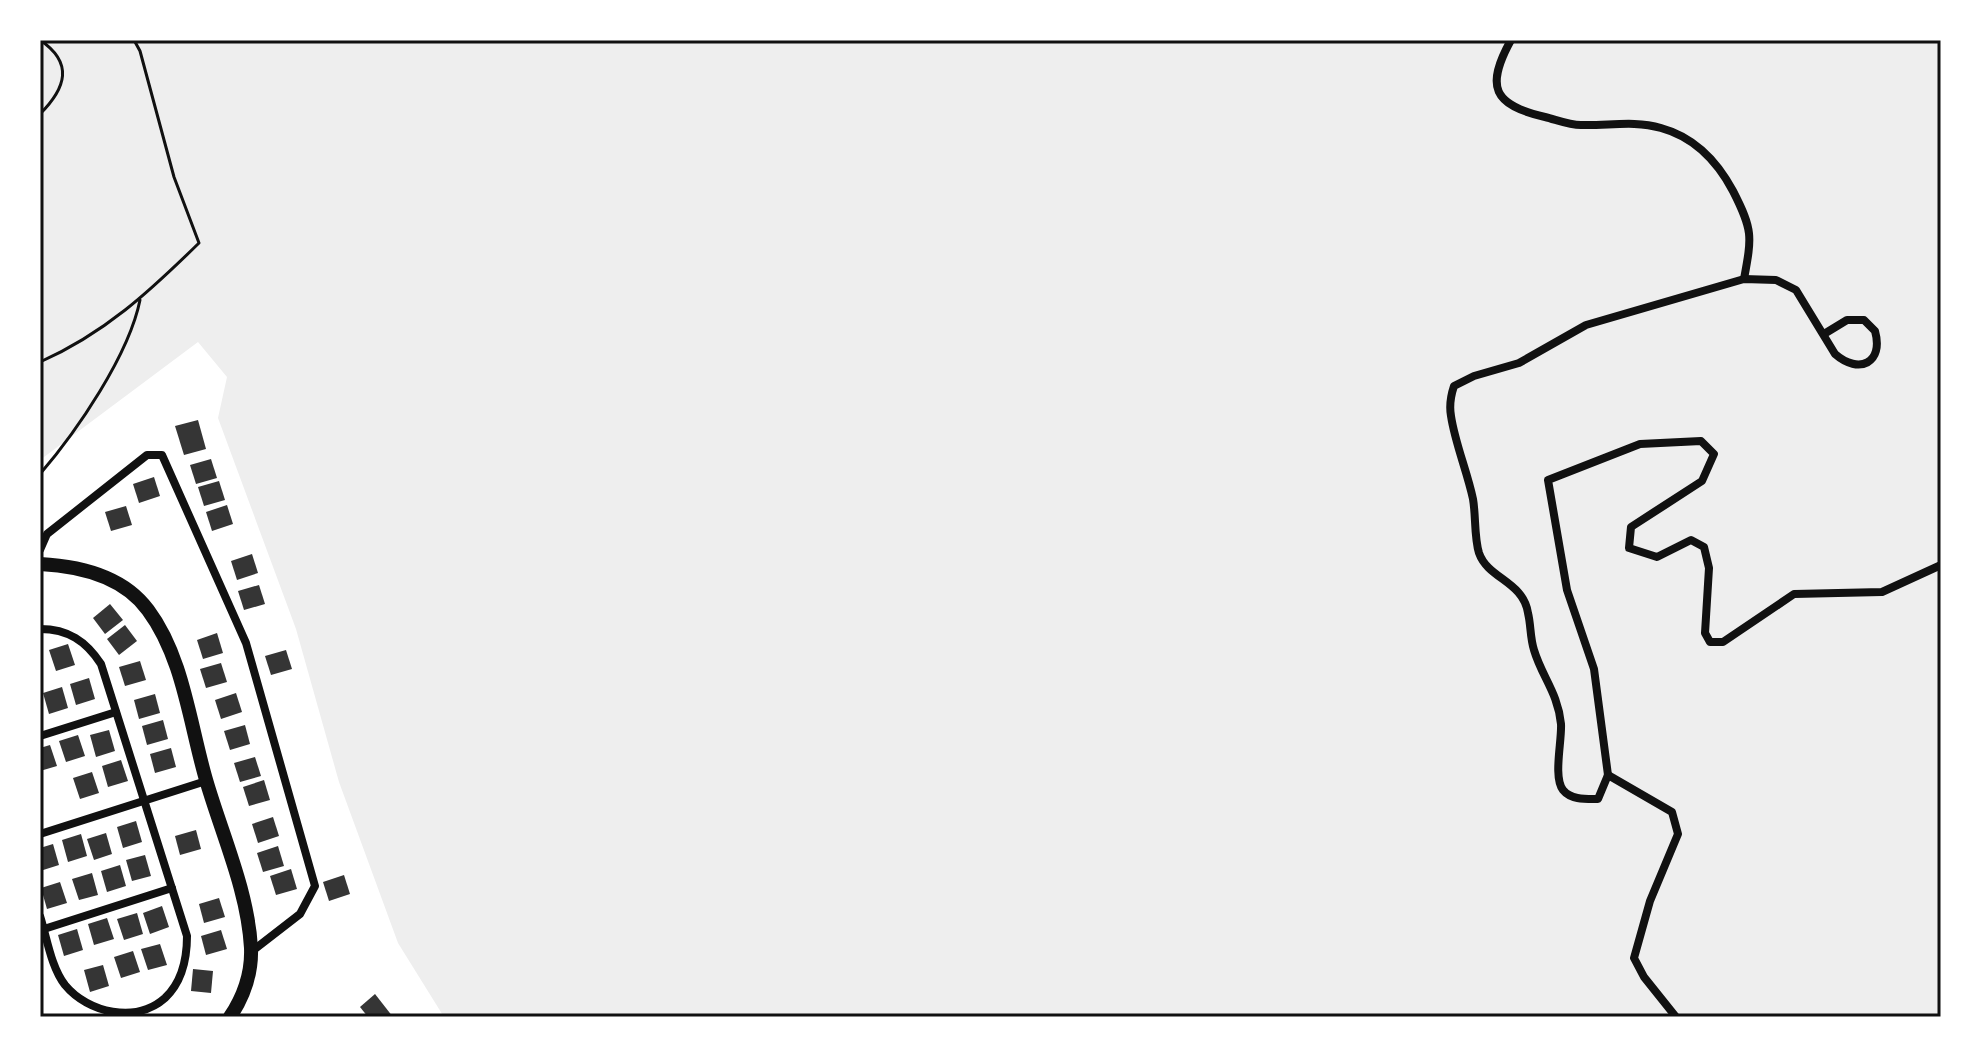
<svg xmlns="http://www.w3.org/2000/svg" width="1981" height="1057" viewBox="0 0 1981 1057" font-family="'Times New Roman',serif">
<rect width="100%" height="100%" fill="#fff"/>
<!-- green -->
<polygon fill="#eee" points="40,40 1941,40 1941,1017 444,1017 398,943 339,782 296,629 218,418 227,377 198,342 40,460"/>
<!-- building -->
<g fill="#353535">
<polygon points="198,420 206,449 184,455 175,426"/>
<polygon points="211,459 217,478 196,484 190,465"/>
<polygon points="154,477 160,496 139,503 133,484"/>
<polygon points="219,481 225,500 204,506 198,487"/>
<polygon points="227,505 233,524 212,531 206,512"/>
<polygon points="126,506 132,525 111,531 105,512"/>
<polygon points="252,554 258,573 237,580 231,561"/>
<polygon points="259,585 265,604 244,610 238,591"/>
<polygon points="110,604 123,620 105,634 93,618"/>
<polygon points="125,625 137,641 119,655 107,639"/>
<polygon points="217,633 223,653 203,659 197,640"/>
<polygon points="68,644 75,665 56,671 49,650"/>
<polygon points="286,650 292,669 271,675 265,656"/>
<polygon points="140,661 146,680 125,686 119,667"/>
<polygon points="221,663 227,682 206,688 200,669"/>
<polygon points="89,678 95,699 76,705 70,684"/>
<polygon points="62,687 68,708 49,714 43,693"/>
<polygon points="236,693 242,712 221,719 215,700"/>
<polygon points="155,694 160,713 139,719 134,700"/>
<polygon points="163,720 168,739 147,745 142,726"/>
<polygon points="245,725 250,744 230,750 224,731"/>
<polygon points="109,730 115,751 96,757 90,735"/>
<polygon points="78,735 85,756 66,762 59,741"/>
<polygon points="50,745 57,766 40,771 40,748"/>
<polygon points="171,748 176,767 155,773 150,754"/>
<polygon points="255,757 261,776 240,782 234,763"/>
<polygon points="121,760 128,781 108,787 102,766"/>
<polygon points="92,772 99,793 80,799 73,778"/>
<polygon points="264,780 270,800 249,806 243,787"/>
<polygon points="273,817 279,836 258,843 252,824"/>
<polygon points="136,821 142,842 123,848 117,827"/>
<polygon points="196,830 201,849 180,855 175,836"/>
<polygon points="106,833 112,854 94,860 87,839"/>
<polygon points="81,834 87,856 68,862 62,840"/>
<polygon points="53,844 59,865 40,871 40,848"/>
<polygon points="278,846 284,866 263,872 257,853"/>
<polygon points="145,855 151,876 132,881 126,860"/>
<polygon points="120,865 126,886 107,892 101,871"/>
<polygon points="291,869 297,889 276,895 270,876"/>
<polygon points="92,873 98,895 79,900 72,879"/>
<polygon points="344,875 350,894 329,901 323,882"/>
<polygon points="60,882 67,903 47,909 41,888"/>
<polygon points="219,898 225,917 204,923 199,904"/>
<polygon points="162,906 169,927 150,934 143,913"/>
<polygon points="137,913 143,934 124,940 117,919"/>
<polygon points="107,918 114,939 94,945 88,924"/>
<polygon points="77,929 83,950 64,956 58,935"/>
<polygon points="221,930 227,949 206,955 201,936"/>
<polygon points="160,944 167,965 148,970 141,949"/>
<polygon points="133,951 140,972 121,978 114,957"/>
<polygon points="103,965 109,986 90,992 84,970"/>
<polygon points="193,969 213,971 211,993 191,991"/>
<polygon points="375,994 393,1017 368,1017 360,1007"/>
</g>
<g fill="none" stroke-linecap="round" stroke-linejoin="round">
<!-- path -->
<g stroke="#111" stroke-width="3">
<path d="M 40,40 C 74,63 66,88 40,114"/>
<path d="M 40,362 C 105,333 149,292 199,243 L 174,177 L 140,51 L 134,40"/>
<path d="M 40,474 C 77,431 129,355 140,300"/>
</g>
<!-- minor -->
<g stroke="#111" stroke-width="8">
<path d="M 1511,40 C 1485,87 1493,105 1545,117 C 1557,120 1569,125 1581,125 C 1608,126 1634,120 1661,128 C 1694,137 1717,161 1733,191 C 1753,230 1752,236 1744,279"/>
<path d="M 1824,334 L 1847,320 L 1864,320 L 1875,331 C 1884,363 1859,375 1835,354 L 1796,290 L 1776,280 L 1744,279 L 1586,325 L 1519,363 L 1474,376 L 1454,386 C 1451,395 1449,405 1451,416 C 1455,443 1467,471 1473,499 C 1476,516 1474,537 1479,553 C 1488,579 1523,581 1528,613 C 1531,625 1530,638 1534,650 C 1542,677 1558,693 1561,724 C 1562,741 1553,777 1563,790 C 1571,800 1586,799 1598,799 L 1608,775 L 1594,669 L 1567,590 L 1548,480 L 1640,444 L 1701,441 L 1714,454 L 1702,481 L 1631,527 L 1629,548 L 1657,557 L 1691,540 L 1704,547 L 1709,568 L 1705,633 L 1710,642 L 1723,642 L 1794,594 L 1882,592 L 1941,565"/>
<polyline points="40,550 47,534 147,455 162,455 246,643 315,886 300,914 251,952"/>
<path d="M 40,629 C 68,629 86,641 101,664 L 187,936 C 187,958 182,982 165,998 C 136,1024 88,1013 65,985 C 51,967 47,938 40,916"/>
<polyline points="40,736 116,712"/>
<polyline points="1608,775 1672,812 1678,834 1650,901 1634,958 1644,977 1676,1017"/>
<polyline points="40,834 206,781"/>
<polyline points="44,929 172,888"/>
</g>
<!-- secondary -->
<path stroke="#111" stroke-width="14" d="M 40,564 C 80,566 123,576 148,610 C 184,658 190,727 207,783 C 223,837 248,892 251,948 C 252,974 244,996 230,1017"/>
</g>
<!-- border -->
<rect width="1981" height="1057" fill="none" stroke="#ffffff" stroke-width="84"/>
<rect x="42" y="42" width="1897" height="973" fill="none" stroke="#111" stroke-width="3"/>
</svg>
